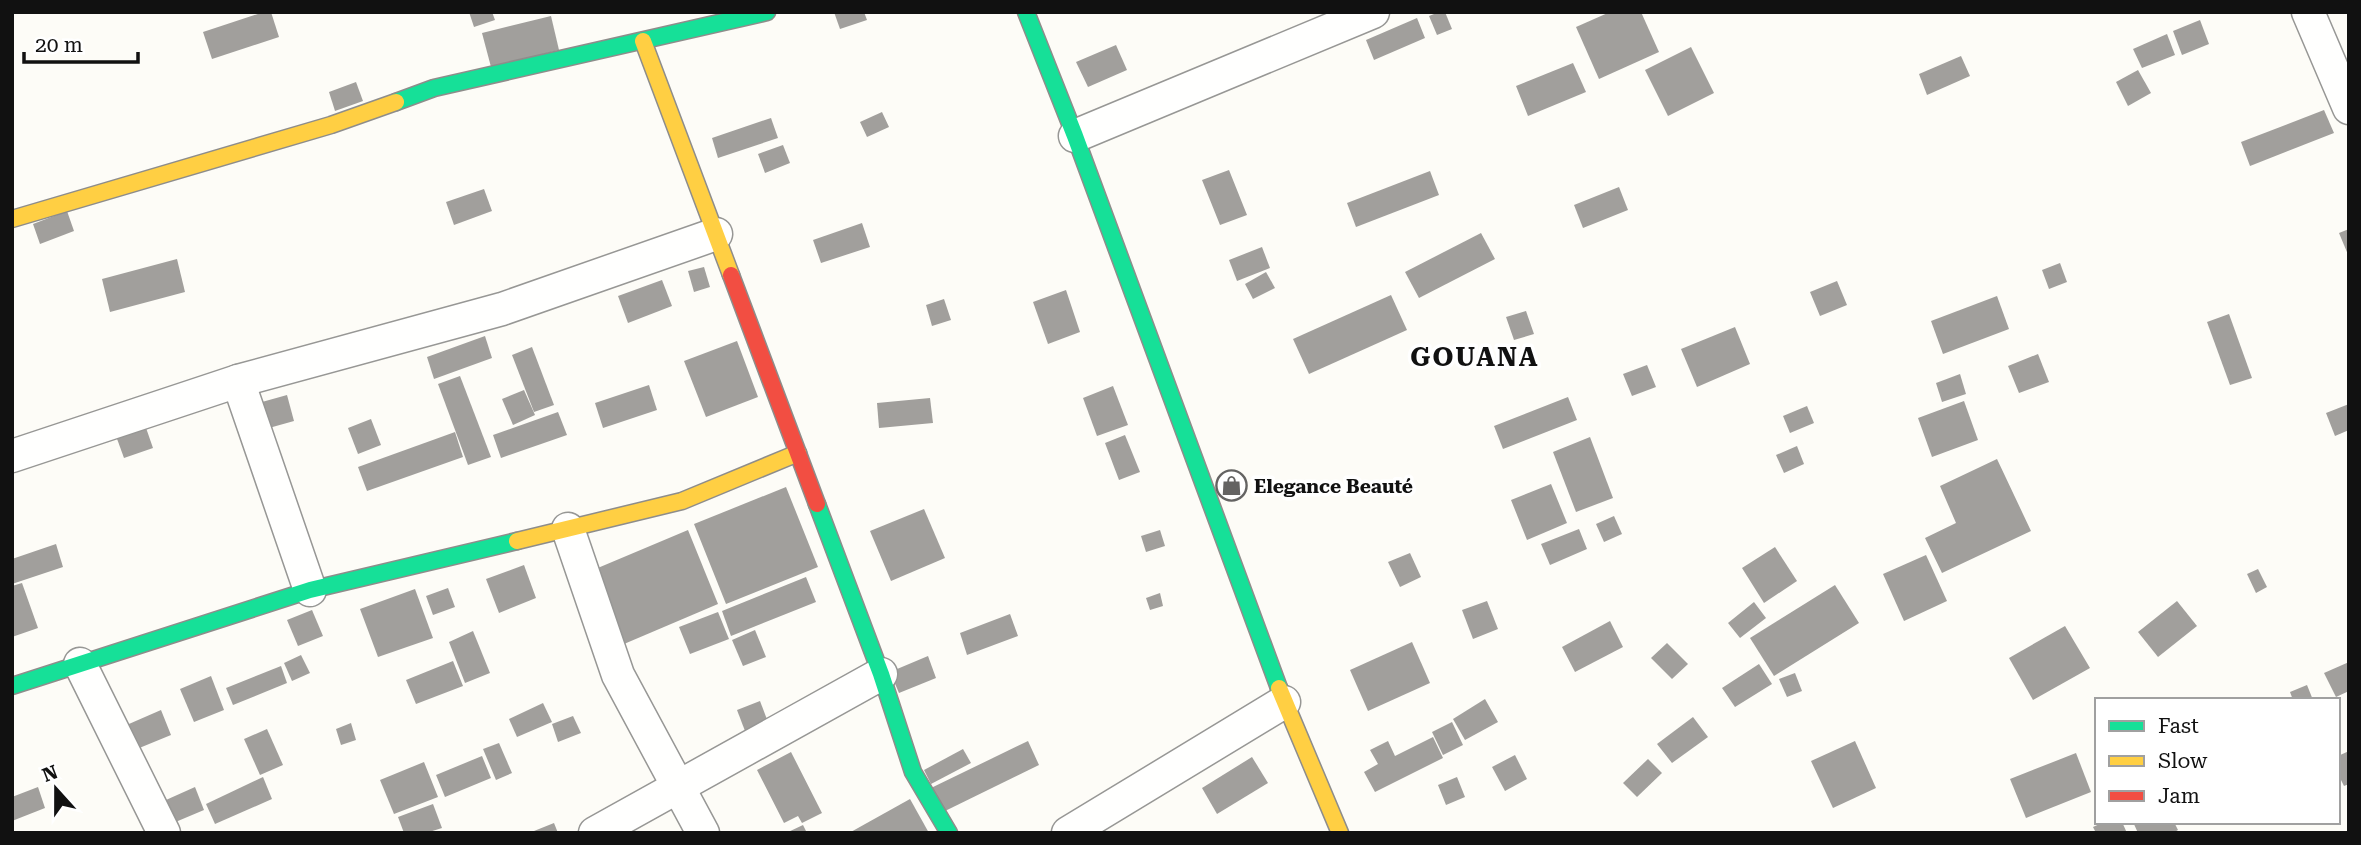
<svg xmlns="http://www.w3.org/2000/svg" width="2361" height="845" viewBox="0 0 2361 845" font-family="'Roboto Serif',serif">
<rect width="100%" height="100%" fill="#fdfcf7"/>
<!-- building -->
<g fill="#a19f9c">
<polygon points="264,12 271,12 279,37 212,59 203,32"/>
<polygon points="469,12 492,12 495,20 474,27"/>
<polygon points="834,12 864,12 867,20 840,29"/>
<polygon points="1439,12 1445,12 1452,29 1437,35 1429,16"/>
<polygon points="1610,12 1641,12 1659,52 1599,79 1576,27"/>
<polygon points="551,16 559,50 491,67 482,33"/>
<polygon points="1417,18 1425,38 1374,60 1366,40"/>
<polygon points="2200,20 2209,44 2182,55 2173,31"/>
<polygon points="2167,34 2175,55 2142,68 2133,49"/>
<polygon points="1116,45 1127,70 1088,87 1076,62"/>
<polygon points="1691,47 1714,93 1668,116 1645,70"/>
<polygon points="1961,56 1970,76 1927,95 1919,74"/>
<polygon points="1573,63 1586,92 1528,116 1516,86"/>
<polygon points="2138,70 2151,93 2128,106 2116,82"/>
<polygon points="356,82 363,101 335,111 329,92"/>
<polygon points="2324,110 2334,133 2250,166 2241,142"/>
<polygon points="882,112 889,127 867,137 860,122"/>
<polygon points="771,118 778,138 718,158 712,138"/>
<polygon points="783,145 790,163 765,173 758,154"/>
<polygon points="1229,170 1247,215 1220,225 1202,180"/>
<polygon points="1430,171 1439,195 1356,227 1347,203"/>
<polygon points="1619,187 1628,210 1583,228 1574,205"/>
<polygon points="484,189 492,211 454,225 446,202"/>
<polygon points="67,211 74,231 40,244 33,224"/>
<polygon points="862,223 870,247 821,263 813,240"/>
<polygon points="2349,229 2349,257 2339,233"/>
<polygon points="1481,233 1495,259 1419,298 1405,272"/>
<polygon points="1262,247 1270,268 1237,281 1229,260"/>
<polygon points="177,259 185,292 110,312 102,279"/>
<polygon points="2060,263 2067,282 2049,289 2042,270"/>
<polygon points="704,267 710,287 694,292 688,271"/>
<polygon points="1266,272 1275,288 1253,299 1245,284"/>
<polygon points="662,280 672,306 628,323 618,296"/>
<polygon points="1837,281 1847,305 1820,316 1810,292"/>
<polygon points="1066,290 1080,332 1048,344 1033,302"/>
<polygon points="1391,295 1407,330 1309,374 1293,339"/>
<polygon points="1997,296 2009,329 1943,354 1931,321"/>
<polygon points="944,299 951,320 932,326 926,305"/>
<polygon points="1526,311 1534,334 1514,340 1506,317"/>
<polygon points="2229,314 2252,378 2230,385 2207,322"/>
<polygon points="1735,327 1750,364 1697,387 1681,349"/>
<polygon points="485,336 492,358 434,379 427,357"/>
<polygon points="737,341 758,397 706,417 684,361"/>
<polygon points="532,347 554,405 534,412 512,355"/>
<polygon points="2038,354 2049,382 2019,393 2008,366"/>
<polygon points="1647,365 1656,387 1632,396 1623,374"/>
<polygon points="1960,374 1966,394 1942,402 1936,383"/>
<polygon points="460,376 491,457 468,465 438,384"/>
<polygon points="649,385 657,410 603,428 595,403"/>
<polygon points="1113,386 1128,425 1097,436 1083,398"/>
<polygon points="524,390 535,415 513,425 502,399"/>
<polygon points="287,395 294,421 269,428 262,402"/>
<polygon points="1568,397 1577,420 1503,449 1494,426"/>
<polygon points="930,398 933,423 879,428 877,403"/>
<polygon points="1964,401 1978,440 1932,457 1918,418"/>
<polygon points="2349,404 2349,430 2335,436 2326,413"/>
<polygon points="1807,406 1814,423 1790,433 1783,416"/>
<polygon points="558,412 567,435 501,458 493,435"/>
<polygon points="371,419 381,445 358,454 348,428"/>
<polygon points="145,425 153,448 124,458 116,436"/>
<polygon points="455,432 463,457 367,491 358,467"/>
<polygon points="1125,435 1140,472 1119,480 1105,443"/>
<polygon points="1590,437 1613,498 1576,512 1553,452"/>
<polygon points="1797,446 1804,464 1784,473 1776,455"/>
<polygon points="1997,459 2031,531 1942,573 1925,538 1956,523 1940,486"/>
<polygon points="1551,484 1567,523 1527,540 1511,500"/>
<polygon points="786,487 818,567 726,604 694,524"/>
<polygon points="924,509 945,558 891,581 870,531"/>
<polygon points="1614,516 1622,534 1604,542 1596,524"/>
<polygon points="1579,529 1587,549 1550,565 1541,544"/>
<polygon points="688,530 718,604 624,644 593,570"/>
<polygon points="1160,530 1165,546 1146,552 1141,536"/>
<polygon points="56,544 63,567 12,584 12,559"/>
<polygon points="1775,547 1797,581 1764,603 1742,568"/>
<polygon points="1410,553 1421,577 1400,587 1388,562"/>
<polygon points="1926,555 1947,601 1904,621 1883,574"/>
<polygon points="524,565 536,598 499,613 486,579"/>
<polygon points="2258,569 2267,587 2256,593 2247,574"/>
<polygon points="806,577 816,602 731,636 722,611"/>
<polygon points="22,583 38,628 12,637 12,586"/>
<polygon points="1835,585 1859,623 1774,676 1750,638"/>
<polygon points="448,588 455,607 433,615 426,596"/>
<polygon points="415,589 433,638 378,657 360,609"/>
<polygon points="1160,593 1163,606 1150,610 1146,598"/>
<polygon points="1487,601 1498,629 1473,639 1462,610"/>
<polygon points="2177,601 2197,626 2158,657 2138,632"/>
<polygon points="1754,602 1766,618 1740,638 1728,623"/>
<polygon points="312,610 323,636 298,646 287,620"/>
<polygon points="718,612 729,639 690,654 679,627"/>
<polygon points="1010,614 1018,636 967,655 960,633"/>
<polygon points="1610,621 1623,647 1575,672 1562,647"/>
<polygon points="2065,626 2090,668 2033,700 2009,658"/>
<polygon points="755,630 766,657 743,666 732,640"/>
<polygon points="473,631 490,673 465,683 449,642"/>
<polygon points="1412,642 1430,683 1368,711 1350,670"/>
<polygon points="1667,643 1688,664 1672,679 1651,658"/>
<polygon points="301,655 310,673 292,681 284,663"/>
<polygon points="928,656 936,678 899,693 890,672"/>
<polygon points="453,661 463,686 416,704 406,680"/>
<polygon points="2349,662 2349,691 2336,697 2324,673"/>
<polygon points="1759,664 1772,684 1735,707 1722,688"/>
<polygon points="281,666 287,683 233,705 226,688"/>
<polygon points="1795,673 1802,691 1787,697 1779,679"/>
<polygon points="211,676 224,710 194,722 180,689"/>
<polygon points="2307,685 2313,700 2293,700 2290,692"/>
<polygon points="1485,699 1498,722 1465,740 1453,719"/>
<polygon points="760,701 768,722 745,731 737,710"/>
<polygon points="543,703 552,722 517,737 509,719"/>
<polygon points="161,710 171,735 132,751 122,727"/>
<polygon points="573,716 581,733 558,742 552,724"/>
<polygon points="1693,717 1708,737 1672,763 1657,744"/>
<polygon points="1452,722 1463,745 1443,755 1432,732"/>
<polygon points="351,723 356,740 341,745 336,729"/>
<polygon points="267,729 283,765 260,775 244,739"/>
<polygon points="1433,737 1443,758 1375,792 1364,772 1378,764 1370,750 1388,741 1395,756"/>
<polygon points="1028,741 1039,765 943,812 931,788"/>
<polygon points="1855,741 1876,788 1833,808 1811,761"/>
<polygon points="499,743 512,773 496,780 483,749"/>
<polygon points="963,749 971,763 931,784 924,770"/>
<polygon points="2349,751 2349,784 2344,786 2338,774 2338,756"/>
<polygon points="791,752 822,813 802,823 798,816 784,823 757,770"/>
<polygon points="2076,753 2091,792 2026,818 2010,779"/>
<polygon points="1515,755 1527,779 1505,791 1492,767"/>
<polygon points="482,756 491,778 445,797 436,775"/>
<polygon points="1252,757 1268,783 1217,814 1202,788"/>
<polygon points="1648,759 1662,773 1637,797 1623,783"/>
<polygon points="424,762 438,797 394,814 380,780"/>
<polygon points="263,777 272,799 215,824 206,804"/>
<polygon points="1457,777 1465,797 1446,805 1438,785"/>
<polygon points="38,787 45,808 12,821 12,797"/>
<polygon points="195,787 204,810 166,826 157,804"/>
<polygon points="910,799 929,833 849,833"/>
<polygon points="433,804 442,828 426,833 404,833 398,817"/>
<polygon points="2104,822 2122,822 2127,833 2096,833 2093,827"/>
<polygon points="2133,822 2174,822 2178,830 2173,833 2138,833"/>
<polygon points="554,823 558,833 529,833"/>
<polygon points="803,825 807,833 786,833"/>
</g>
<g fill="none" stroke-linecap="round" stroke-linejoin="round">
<defs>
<g id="street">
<polyline points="2308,12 2349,108"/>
<polyline points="1075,136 1373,12"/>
<polyline points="238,381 310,590"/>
<polyline points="12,456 238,381 502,309 716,234"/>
<polyline points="568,529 618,675 703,833"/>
<polyline points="80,664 164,833"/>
<polyline points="595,833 881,674"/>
<polyline points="1068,833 1284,702"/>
</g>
<g id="fast">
<polyline points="1026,12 1075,136 1279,688"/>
<polyline points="396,102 434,88 767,12"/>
<polyline points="817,504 881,674 913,772 949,833"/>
<polyline points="12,686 310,590 517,541"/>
</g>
<g id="slow">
<polyline points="643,41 731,275"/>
<polyline points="12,219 331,125 396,102"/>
<polyline points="517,541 682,501 798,453"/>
<polyline points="1279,688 1340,833"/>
</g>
<polyline id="jam" points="731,275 817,504"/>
</defs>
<!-- street casing -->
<use href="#street" stroke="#979795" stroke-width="35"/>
<!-- fast casing -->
<use href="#fast" stroke="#8e8d8b" stroke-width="19"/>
<!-- slow casing -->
<use href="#slow" stroke="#8e8d8b" stroke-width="19"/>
<!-- jam casing -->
<use href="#jam" stroke="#8e8d8b" stroke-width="19"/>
<!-- street -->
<use href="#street" stroke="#fffffe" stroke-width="32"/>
<!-- fast -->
<use href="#fast" stroke="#16e098" stroke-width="16"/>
<!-- slow -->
<use href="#slow" stroke="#ffcf43" stroke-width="16"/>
<!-- jam -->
<use href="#jam" stroke="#f24e42" stroke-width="16"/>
</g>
<!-- icons -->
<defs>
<symbol id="shop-ring" viewBox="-11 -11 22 22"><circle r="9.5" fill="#fff" stroke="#646362" stroke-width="1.5"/><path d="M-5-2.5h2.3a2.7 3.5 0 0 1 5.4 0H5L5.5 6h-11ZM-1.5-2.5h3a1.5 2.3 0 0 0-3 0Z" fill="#646362"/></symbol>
</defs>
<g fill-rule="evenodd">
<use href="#shop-ring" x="1214" y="468" width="35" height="35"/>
</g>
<g text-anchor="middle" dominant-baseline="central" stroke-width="7" stroke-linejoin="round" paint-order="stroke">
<!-- poi labels -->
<g font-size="19" font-weight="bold" fill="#111" stroke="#fff" text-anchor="start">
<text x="1254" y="486">Elegance Beauté</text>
</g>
<!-- district labels -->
<g font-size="26" font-weight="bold" letter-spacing="2" fill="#111" stroke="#fff">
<text x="1475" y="357">GOUANA</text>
</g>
</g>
<!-- border -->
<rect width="2361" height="845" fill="none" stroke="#111111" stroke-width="28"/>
<!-- legend -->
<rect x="2095" y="698" width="245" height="126" fill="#ffffff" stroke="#a0a0a0" stroke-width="2"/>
<rect x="2109" y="721" width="35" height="10" fill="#16e098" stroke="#a0a0a0" stroke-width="2"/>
<text x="2158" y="733" font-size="21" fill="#111111">Fast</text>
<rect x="2109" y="756" width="35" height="10" fill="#ffcf43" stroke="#a0a0a0" stroke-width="2"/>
<text x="2158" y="768" font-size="21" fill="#111111">Slow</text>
<rect x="2109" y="791" width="35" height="10" fill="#f24e42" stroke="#a0a0a0" stroke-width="2"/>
<text x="2158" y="803" font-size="21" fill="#111111">Jam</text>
<!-- north arrow -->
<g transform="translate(56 789) rotate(339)" stroke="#ffffff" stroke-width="5" paint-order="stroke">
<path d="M0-5L12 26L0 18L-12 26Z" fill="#111111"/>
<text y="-10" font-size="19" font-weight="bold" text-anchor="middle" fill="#111111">N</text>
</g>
<!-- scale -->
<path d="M24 52v10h114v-10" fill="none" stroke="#111111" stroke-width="3.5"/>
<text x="35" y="52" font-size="21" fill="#111111" stroke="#ffffff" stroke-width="5" paint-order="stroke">20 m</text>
</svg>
